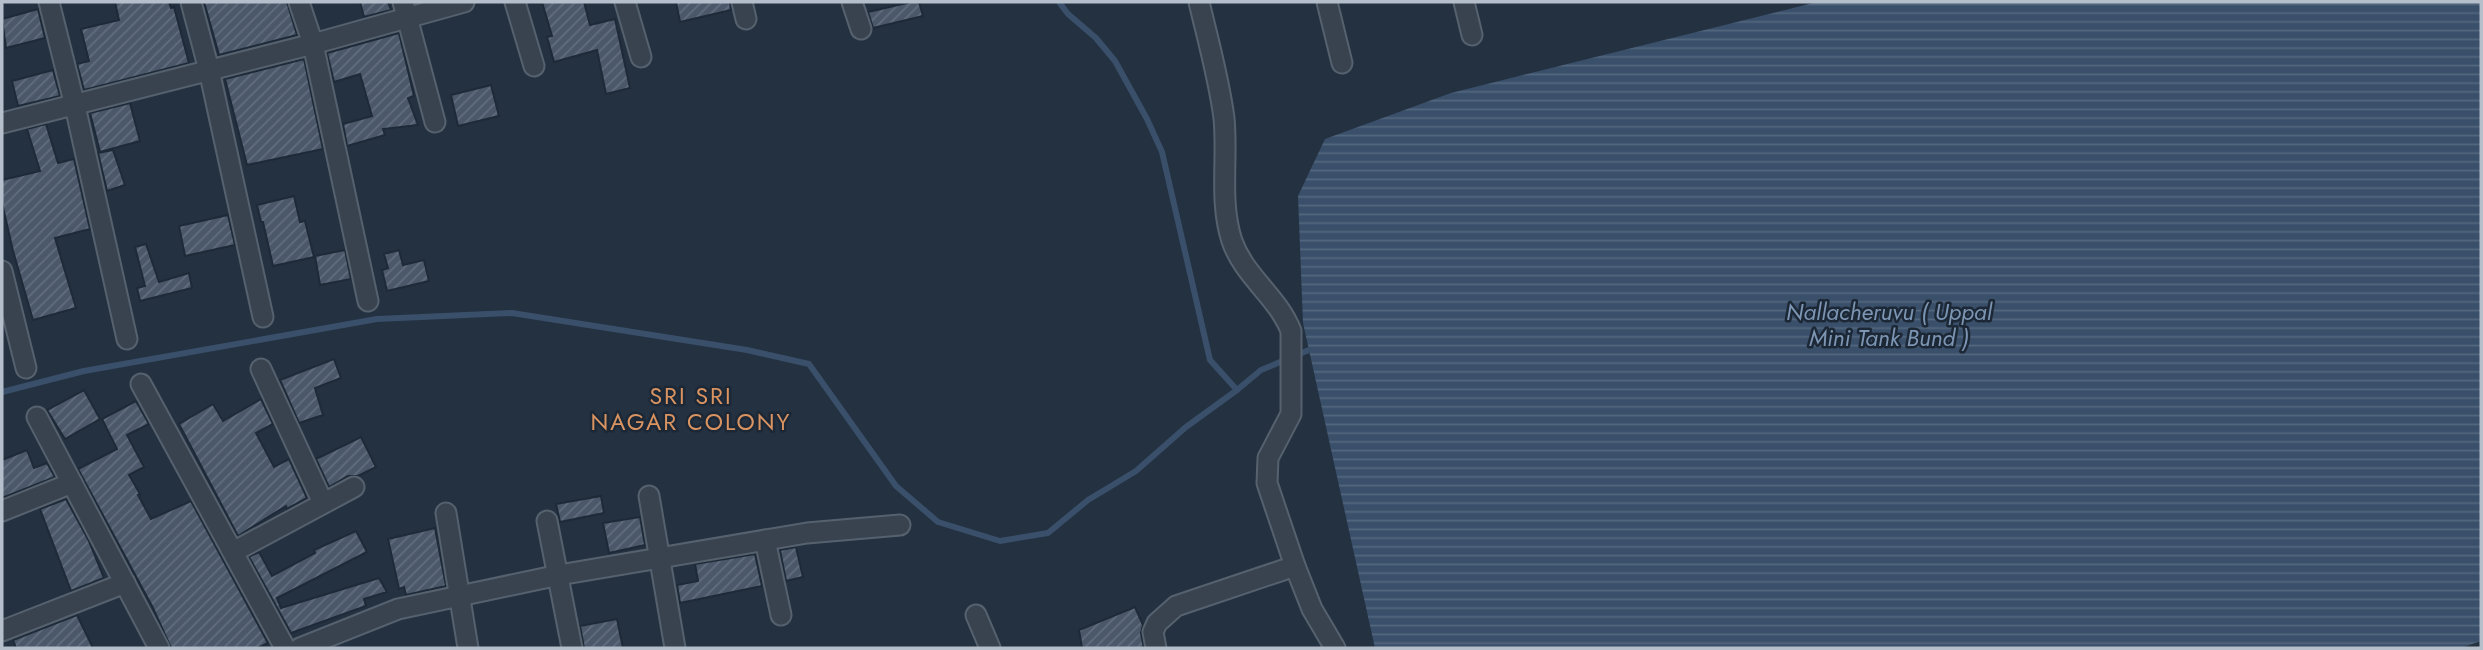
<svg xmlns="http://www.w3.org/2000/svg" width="2483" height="650" viewBox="0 0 2483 650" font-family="Jost,sans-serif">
<defs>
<pattern id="water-rules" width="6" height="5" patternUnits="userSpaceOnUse" patternTransform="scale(1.75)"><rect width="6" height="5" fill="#394f6a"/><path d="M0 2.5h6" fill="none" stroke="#53677e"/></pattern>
<pattern id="building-hatch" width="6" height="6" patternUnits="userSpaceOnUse" patternTransform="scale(1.75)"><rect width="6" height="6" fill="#4a586a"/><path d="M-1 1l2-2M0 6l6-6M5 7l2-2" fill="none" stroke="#626e7e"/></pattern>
</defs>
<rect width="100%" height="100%" fill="#243141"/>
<!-- water -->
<polygon fill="url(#water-rules)" points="1817,2 2481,2 2481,641 2461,648 1375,648 1303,323 1298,196 1325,139 1451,93"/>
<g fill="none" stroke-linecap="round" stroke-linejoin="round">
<!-- stream -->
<g stroke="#394f6a" stroke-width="6">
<polyline points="1059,2 1068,14 1096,38 1115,61 1147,119 1162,152 1210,360 1237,390 1261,370 1309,350"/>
<polyline points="2,392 84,371 377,319 512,313 747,350 809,364 896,486 938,522 1000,541 1048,533 1088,500 1136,471 1186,427 1237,390"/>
</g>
</g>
<!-- building -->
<g fill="url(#building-hatch)" stroke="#1f2a38" stroke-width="2">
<polygon points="115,2 169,2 171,8 174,7 189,63 84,90 77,64 89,61 81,29 119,20"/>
<polygon points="204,2 287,2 297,35 219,55"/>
<polygon points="360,2 388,2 391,10 364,17"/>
<polygon points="542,2 584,2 590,25 615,19 630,88 606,94 597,50 554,62 547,37 552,36"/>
<polygon points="676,2 730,2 731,10 680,22"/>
<polygon points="911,2 919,2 923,16 873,28 868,12"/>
<polygon points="38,9 45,38 6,48 2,19"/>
<polygon points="399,33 414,96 408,98 418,125 383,129 385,135 347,146 343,124 372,116 360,74 334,82 327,53"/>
<polygon points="304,59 323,149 247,165 225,79"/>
<polygon points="53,70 60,96 18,106 12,81"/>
<polygon points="491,85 499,116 458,126 451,95"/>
<polygon points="130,103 140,141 100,152 90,113"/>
<polygon points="46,124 58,163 74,159 90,229 55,238 76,308 33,320 13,251 2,203 2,180 40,171 27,129"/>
<polygon points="113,150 125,185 107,191 98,153"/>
<polygon points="294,196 300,222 305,221 314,257 273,266 263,222 261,222 257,205"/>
<polygon points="228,215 235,245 185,256 179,226"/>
<polygon points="146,244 159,282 189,273 192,288 140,301 137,288 145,286 135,247"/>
<polygon points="345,250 351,279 320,285 315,256"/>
<polygon points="399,250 403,265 424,260 429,281 387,291 382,270 388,268 384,254"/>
<polygon points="334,359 341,378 315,388 323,415 299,423 280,380"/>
<polygon points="84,390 100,419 65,439 47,410"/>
<polygon points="261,399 273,424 256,433 274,467 289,459 307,498 287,509 286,506 238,536 179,424 213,404 223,421"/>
<polygon points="136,401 149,424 127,435 144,467 129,475 140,494 138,495 151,519 191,501 268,643 258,648 171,648 153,608 78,469 117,449 102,419"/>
<polygon points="361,437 376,467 358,476 348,476 329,487 316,459"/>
<polygon points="27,450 34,468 47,463 55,477 2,498 2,460"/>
<polygon points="601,496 604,513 560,522 556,504"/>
<polygon points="66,499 89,541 104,578 71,591 40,509"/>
<polygon points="640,517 645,545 609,553 603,523"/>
<polygon points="435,528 446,586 406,595 404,587 399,589 388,539"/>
<polygon points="356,531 367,552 277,598 281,608 379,578 387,592 364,599 366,606 291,633 249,557 259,552 272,576 315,553 314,550"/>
<polygon points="796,547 803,577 786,581 780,550"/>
<polygon points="755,554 762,586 680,603 677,585 698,581 695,564"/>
<polygon points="1135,607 1143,625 1141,633 1144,648 1082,648 1079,630"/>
<polygon points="77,615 93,648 16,648 13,640"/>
<polygon points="617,619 623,648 584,648 580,626"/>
</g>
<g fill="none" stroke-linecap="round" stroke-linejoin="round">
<defs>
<g id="street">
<polyline points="49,2 75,106 127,339"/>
<polyline points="191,2 209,70 263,317"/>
<polyline points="299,2 313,44 368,301"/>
<polyline points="403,2 435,122"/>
<polyline points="515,2 534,66"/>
<polyline points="625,2 641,57"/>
<polyline points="742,2 746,19"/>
<polyline points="852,2 861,29"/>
<polyline points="1327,2 1342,63"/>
<polyline points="1464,2 1472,35"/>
<polyline points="2,123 313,44 464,2"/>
<polyline points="2,271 26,368"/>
<polyline points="261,369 323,503"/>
<polyline points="141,384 285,648"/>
<polyline points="37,417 159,648"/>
<polyline points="649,496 675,648"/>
<polyline points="2,511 72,483"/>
<polyline points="446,513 468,648"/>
<polyline points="547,521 572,648"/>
<polyline points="765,540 781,615"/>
<polyline points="233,552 354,487"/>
<polyline points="1295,566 1312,609 1335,648"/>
<polyline points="976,615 990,648"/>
<polyline points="2,631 125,583"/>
<polyline points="300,648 398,609 559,575 807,533 900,525"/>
<path d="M 1156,648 L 1153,632 L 1157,623 L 1176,606 L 1295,566 L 1267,483 L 1268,458 L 1291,414 L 1291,331 C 1278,297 1244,276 1232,241 C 1219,202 1228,158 1224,118 C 1219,79 1208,40 1199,2"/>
</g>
</defs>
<!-- street casing -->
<use href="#street" stroke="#56616e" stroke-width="23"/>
<!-- street -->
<use href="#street" stroke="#394350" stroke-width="19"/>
</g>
<g text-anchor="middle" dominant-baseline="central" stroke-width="5" stroke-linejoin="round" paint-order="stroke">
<!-- water labels -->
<g font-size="23" font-style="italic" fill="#7c95b3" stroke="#1d2836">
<text x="1889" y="312">Nallacheruvu ( Uppal<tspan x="1889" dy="26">Mini Tank Bund )</tspan></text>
</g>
<!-- neighbourhood labels -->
<g font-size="23" letter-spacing="2" fill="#d99462" stroke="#1d2836">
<text x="691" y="396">SRI SRI<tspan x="691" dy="26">NAGAR COLONY</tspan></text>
</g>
</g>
<!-- border -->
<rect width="2483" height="650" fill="none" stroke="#b5becb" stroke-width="7"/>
</svg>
